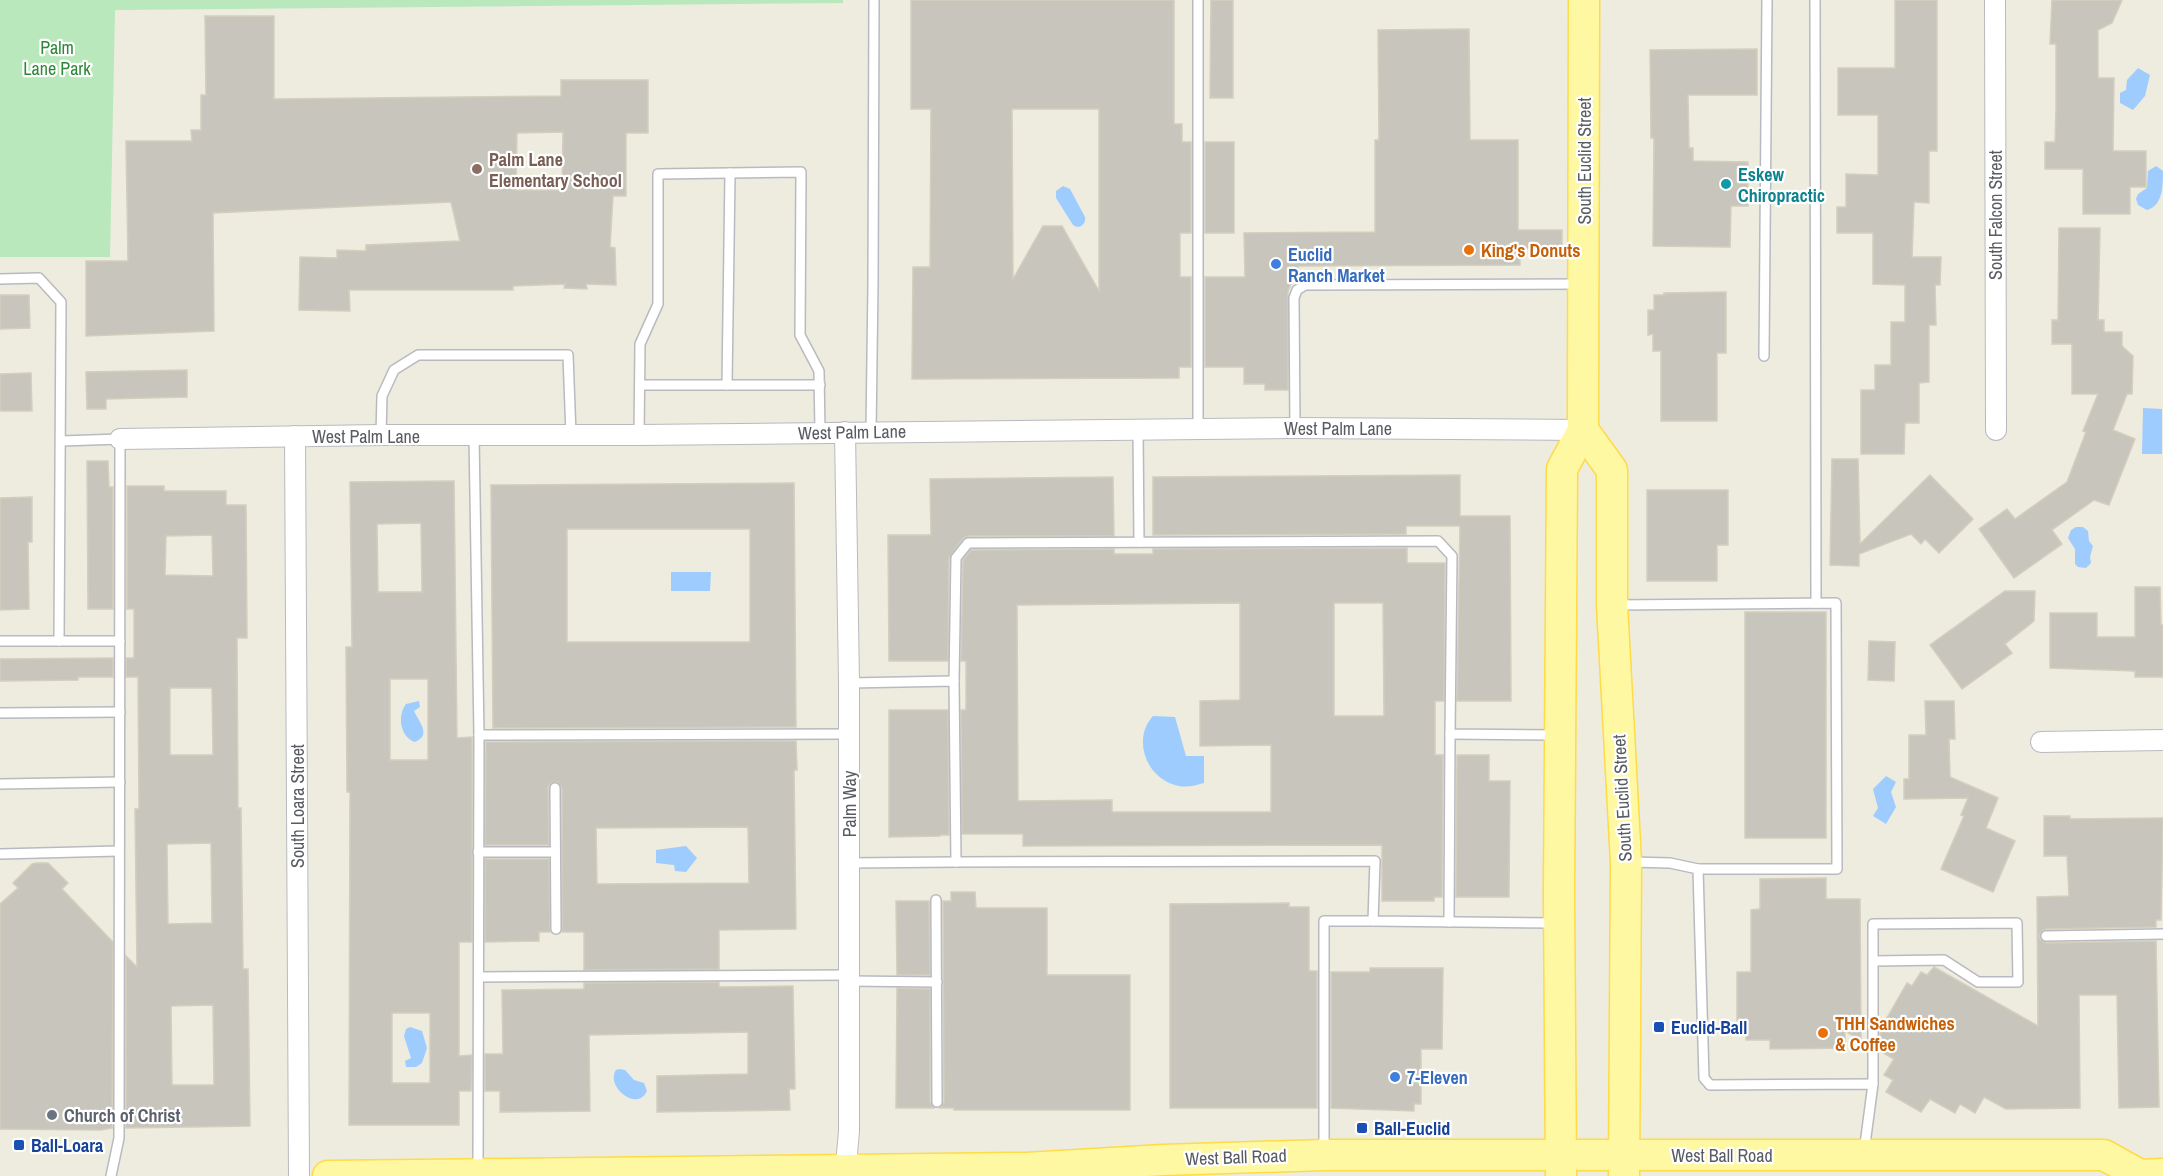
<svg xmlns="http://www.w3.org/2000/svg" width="2163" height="1176" viewBox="0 0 2163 1176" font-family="'Archivo Narrow',sans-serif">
<rect width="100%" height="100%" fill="#edecdf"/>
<!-- green -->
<polygon fill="#b9e8bd" points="0,0 843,0 843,3 115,10 110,257 0,257"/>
<!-- water -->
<g fill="#9eccff">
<polygon points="2138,68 2150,75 2145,96 2133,110 2120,103 2120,93 2126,90 2127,80"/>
<path d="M 2156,166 L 2163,171 C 2163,185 2163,206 2147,210 L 2138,205 L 2136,199 L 2138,194 L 2147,188 L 2148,171 Z"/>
<path d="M 1063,186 L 1070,189 L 1085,217 C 1086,224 1080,230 1073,225 L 1056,198 L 1056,191 Z"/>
<polygon points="2143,408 2162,409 2162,454 2142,454"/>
<polygon points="2076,527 2083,527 2088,531 2089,541 2093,546 2090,557 2091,563 2086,568 2078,567 2075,564 2075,549 2068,538 2071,530"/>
<polygon points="671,572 711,572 710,591 671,591"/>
<path d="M 419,701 L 420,707 L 414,711 C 419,722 432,735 415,742 C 400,737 397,716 406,704 Z"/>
<path d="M 1153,716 L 1175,717 L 1186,756 L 1204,756 L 1204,783 C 1194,786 1185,788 1175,785 C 1146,777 1132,739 1153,716 Z"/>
<polygon points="1886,776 1896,782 1891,792 1896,807 1886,824 1873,816 1878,808 1873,789"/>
<polygon points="686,846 697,858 686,872 675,871 674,865 656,863 656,850"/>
<polygon points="410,1027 422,1031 427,1048 422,1063 416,1067 406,1067 405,1061 411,1058 404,1036 406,1029"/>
<path d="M 619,1069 L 625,1070 L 634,1080 L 644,1083 L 647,1091 C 637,1113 605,1086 616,1070 Z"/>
</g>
<!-- building -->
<g fill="#c8c5bc" stroke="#d3cebd" stroke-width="1.5" fill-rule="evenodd">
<path d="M 911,0 L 1174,0 L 1174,124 L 1182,124 L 1182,142 L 1191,142 L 1191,233 L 1180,233 L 1180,277 L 1191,277 L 1191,367 L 1179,367 L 1179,378 L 912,379 L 913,267 L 930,267 L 931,109 L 911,109 ZM 1012,109 L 1099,109 L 1099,291 L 1062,226 L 1043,226 L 1013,279 Z"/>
<polygon points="1211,0 1233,0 1233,98 1210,98"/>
<polygon points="1895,0 1937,0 1937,151 1929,151 1929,203 1914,202 1912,257 1941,257 1940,285 1935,285 1936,325 1929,325 1929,382 1919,383 1919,423 1905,423 1904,454 1861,454 1861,390 1875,390 1875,365 1891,365 1891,322 1905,322 1905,285 1873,284 1873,233 1837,233 1837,207 1846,207 1846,174 1878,175 1878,115 1838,115 1838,68 1895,68"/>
<polygon points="2052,0 2122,0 2112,23 2098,30 2098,78 2114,78 2113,151 2146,151 2146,187 2130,187 2130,214 2083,214 2083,169 2045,169 2045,142 2055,142 2056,109 2056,44 2050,44"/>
<path d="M 205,16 L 274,16 L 274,99 L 561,96 L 561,80 L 648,80 L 648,133 L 626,133 L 626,196 L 613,196 L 610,247 L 615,248 L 616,285 L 586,284 L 587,289 L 564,288 L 565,284 L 513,286 L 513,290 L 349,290 L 350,311 L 299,310 L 300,257 L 337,258 L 337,250 L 366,251 L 366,245 L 460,241 L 451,202 L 213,213 L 214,331 L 86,336 L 86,261 L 128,261 L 126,141 L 192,141 L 191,130 L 201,130 L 201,95 L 206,95 ZM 563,132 L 562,190 L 516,190 L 517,133 Z"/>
<polygon points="1469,29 1470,140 1518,140 1518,230 1562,230 1562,247 1520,249 1520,265 1299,266 1288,291 1288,390 1265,390 1265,384 1244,384 1244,367 1205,367 1205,277 1245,277 1244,233 1375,232 1375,140 1379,140 1378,30"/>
<polygon points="1757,49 1757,95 1688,95 1689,148 1693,148 1693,161 1748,162 1748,206 1731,206 1730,247 1653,246 1654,138 1651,138 1650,50"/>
<rect x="1205" y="142" width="29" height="91"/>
<polygon points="2059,228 2100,228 2098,320 2104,320 2104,332 2122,332 2122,346 2133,356 2132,394 2127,394 2113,430 2135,439 2109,505 2094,500 2052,530 2062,544 2014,578 1979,529 2007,509 2015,519 2067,482 2086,432 2083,431 2098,394 2072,394 2072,344 2052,344 2052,320 2058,320"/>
<polygon points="1726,292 1726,353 1717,353 1717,421 1661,421 1661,351 1653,351 1653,334 1648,335 1648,310 1654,310 1654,295 1664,295 1664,293"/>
<polygon points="0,295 29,295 30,328 0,329"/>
<polygon points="187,370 187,397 106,399 106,409 87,409 86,372"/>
<polygon points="31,373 32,411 0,411 0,374"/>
<polygon points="1832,459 1858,459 1860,544 1930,475 1973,519 1939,553 1925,539 1921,544 1911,534 1859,554 1859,566 1830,565"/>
<polygon points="87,461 108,461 109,487 113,487 113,609 88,609"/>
<polygon points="1460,475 1460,516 1510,516 1511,701 1457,701 1460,526 1406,526 1406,534 1153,535 1153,477"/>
<polygon points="1113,477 1114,536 968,536 963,538 949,558 948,661 889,661 888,535 931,535 930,479"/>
<path d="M 454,481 L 457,738 L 472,737 L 472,942 L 459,942 L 459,1056 L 472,1055 L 471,1091 L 459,1091 L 459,1125 L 349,1125 L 350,792 L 347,792 L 346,647 L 352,647 L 350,482 ZM 421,523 L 422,592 L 378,592 L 377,524 ZM 390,679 L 428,679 L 428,760 L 390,760 ZM 392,1013 L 430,1013 L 430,1083 L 392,1083 Z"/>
<path d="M 794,483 L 796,727 L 493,728 L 491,485 ZM 567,529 L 750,529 L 750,642 L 567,642 Z"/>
<path d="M 127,486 L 164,486 L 164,491 L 226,491 L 226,505 L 246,505 L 247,638 L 237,638 L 238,808 L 241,808 L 243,969 L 248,969 L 250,1126 L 126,1128 L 126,956 L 137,967 L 135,809 L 139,809 L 138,677 L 126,677 L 126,658 L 134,658 L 134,609 L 127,609 ZM 212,535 L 213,576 L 165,575 L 166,536 ZM 170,688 L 212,688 L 213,755 L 170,755 ZM 211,843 L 212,923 L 168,924 L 167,844 ZM 213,1005 L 214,1085 L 172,1085 L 171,1006 Z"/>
<polygon points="1647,490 1728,490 1728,545 1717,545 1717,581 1647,581"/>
<polygon points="32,497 32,542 28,542 29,609 0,610 0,498"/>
<path d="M 1407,548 L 1407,563 L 1445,563 L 1444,701 L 1435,701 L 1435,755 L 1443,755 L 1442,897 L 1434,897 L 1434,901 L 1382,901 L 1382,845 L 1023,846 L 1023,834 L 962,834 L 961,710 L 966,710 L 966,661 L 961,661 L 963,560 L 971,550 L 1114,549 L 1114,554 L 1153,554 L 1153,549 ZM 1240,603 L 1240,700 L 1200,701 L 1200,746 L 1271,745 L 1271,812 L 1112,812 L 1112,800 L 1018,801 L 1017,605 ZM 1334,603 L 1383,603 L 1384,716 L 1334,716 Z"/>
<polygon points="2135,587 2160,587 2161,625 2163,625 2163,677 2135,677 2135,671 2050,668 2050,613 2097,613 2097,637 2135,637"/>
<polygon points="2005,591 2035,591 2034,621 2005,644 2012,653 1962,689 1930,645"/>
<rect x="1745" y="612" width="81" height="226"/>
<polygon points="1869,641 1895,642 1894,681 1868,680"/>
<polygon points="113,658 113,677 78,677 78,680 0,681 0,659"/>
<polygon points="1925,701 1954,701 1955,739 1949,739 1950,777 1998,798 1986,828 2015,841 1993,892 1941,869 1964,816 1961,815 1968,798 1904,799 1904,779 1909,779 1909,735 1926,735"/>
<polygon points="889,710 948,710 949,835 940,835 940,836 889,837"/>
<path d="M 796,741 L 797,770 L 794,770 L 796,929 L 719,930 L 719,969 L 584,970 L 584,932 L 562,932 L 562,788 L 558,782 L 551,783 L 548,787 L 549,845 L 485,845 L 486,742 ZM 748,827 L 749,883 L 597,884 L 596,828 Z"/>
<polygon points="1457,755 1489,755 1489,781 1510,781 1509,897 1456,897"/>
<polygon points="2044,816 2070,816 2070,819 2163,818 2161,920 2156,920 2156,927 2046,929 2042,931 2039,936 2041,940 2046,943 2156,941 2159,1107 2119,1108 2117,995 2079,995 2080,1108 2006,1109 1984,1097 1975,1113 1960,1104 1955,1113 1930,1099 1921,1112 1886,1092 1893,1080 1884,1075 1894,1059 1880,1051 1880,1030 1907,983 1912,986 1921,972 1927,975 1934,967 2038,1026 2037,897 2069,896 2067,856 2044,856"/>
<polygon points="485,859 549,859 550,932 539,932 539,941 485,942"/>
<polygon points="37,863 48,863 68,883 62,889 113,942 112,1128 101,1130 0,1129 0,904 18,888 13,883 32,864"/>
<polygon points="1826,878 1826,899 1860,899 1861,1040 1845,1031 1845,1048 1770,1049 1770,1040 1746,1040 1746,1021 1737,1021 1737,972 1751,972 1751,910 1760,909 1760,879"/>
<polygon points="951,892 975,892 976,908 1047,908 1047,975 1130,975 1130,1110 954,1110 954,1108 940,1108 944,1102 943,901 951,901"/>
<polygon points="896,901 929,901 930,975 897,975"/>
<polygon points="1289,903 1289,907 1309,907 1309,971 1317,971 1317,1108 1170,1108 1170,904"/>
<polygon points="1370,968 1443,968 1442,1049 1421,1049 1421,1104 1414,1104 1414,1111 1331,1108 1331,972 1370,972"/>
<polygon points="719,982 719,987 793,986 795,1089 789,1089 790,1110 657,1112 657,1076 748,1074 748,1032 589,1035 590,1111 500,1112 500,1091 485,1091 485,1054 503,1054 502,990 584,989 584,983"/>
<polygon points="897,988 930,989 930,1102 934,1108 896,1108"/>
</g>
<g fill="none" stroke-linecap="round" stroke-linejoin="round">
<defs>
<g id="service">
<polyline points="1815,0 1816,603"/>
<polyline points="0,279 39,278 61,302 59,641 0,641"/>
<polyline points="1764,356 1767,0"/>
<polyline points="640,385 820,385"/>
<polyline points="727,385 730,173"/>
<polyline points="1295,428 1294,298 1297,290 1305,285 1579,284"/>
<polyline points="1138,430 1139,542"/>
<polyline points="1198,430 1198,0"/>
<polyline points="871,432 873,283 874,0"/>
<polyline points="381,435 382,396 394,370 418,355 568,355 571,435"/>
<polyline points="639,435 640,344 658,304 658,174 801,172 800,335 819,371 820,432"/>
<polyline points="474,436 479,735 478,1171"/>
<polyline points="61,441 120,439 119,1138 111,1176"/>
<polyline points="1617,605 1836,603 1837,869 1698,869"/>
<polyline points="59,641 120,641"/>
<polyline points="954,681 956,558 968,543 1438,541 1452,556 1450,734 1557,735"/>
<polyline points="849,683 954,681 956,862 1375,861 1373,921 1554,923"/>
<polyline points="0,713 120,712"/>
<polyline points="479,735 849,734"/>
<polyline points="0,784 120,782"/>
<polyline points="555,788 556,929"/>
<polyline points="478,852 555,852"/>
<polyline points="0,854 118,851"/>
<polyline points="1631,862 1670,863 1698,869 1704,1078 1710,1085 1873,1084 1864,1152"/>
<polyline points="849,863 956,862"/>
<polyline points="936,900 937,1102"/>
<polyline points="1449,922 1450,734"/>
<polyline points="2046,936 2163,934"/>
<polyline points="1873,961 1944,960 1978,982 2018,982 2017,923 1873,924 1873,1084"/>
<polyline points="479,977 849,975"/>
<polyline points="849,981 937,982"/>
<polyline points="1324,1153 1324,921 1373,921"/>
</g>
<g id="minor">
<polyline points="1995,0 1996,430"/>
<polyline points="295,436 299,1176"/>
<polyline points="120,439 381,435 639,435 1295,428 1583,430"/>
<polyline points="2041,742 2163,740"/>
<polyline points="845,1176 849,1131 849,683 845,432"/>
</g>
<g id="primary">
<polyline points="1583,430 1612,470 1612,605 1626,862 1624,1176"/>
<polyline points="328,1176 1027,1168 1163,1160 1324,1155 2104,1155 2140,1175 2163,1174"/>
<polyline points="1561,1176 1559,894 1562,469 1583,430 1584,0"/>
</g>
</defs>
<!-- service casing -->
<use href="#service" stroke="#b8bac0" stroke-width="12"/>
<!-- minor casing -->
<use href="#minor" stroke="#b8bac0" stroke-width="22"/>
<!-- primary casing -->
<use href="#primary" stroke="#ffdb47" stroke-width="33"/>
<!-- service -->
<use href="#service" stroke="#fff" stroke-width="9"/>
<!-- minor -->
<use href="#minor" stroke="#fff" stroke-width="20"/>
<!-- primary -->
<use href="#primary" stroke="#fff8a3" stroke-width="30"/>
</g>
<!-- markers -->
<circle fill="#8d6e63" stroke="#fff" stroke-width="2" cx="477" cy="169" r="6"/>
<circle fill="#0f9aa8" stroke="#fff" stroke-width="2" cx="1726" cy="184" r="6"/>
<g fill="#e8710a" stroke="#fff" stroke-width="2">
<circle cx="1469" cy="250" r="6"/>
<circle cx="1823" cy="1033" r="6"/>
</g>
<g fill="#3f7fe0" stroke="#fff" stroke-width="2">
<circle cx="1276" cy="264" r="6"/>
<circle cx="1395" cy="1077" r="6"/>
</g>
<g fill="#1a4fb4" stroke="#fff" stroke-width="2">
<rect x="1653" y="1021" width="12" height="12" rx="3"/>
<rect x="1356" y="1122" width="12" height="12" rx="3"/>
<rect x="13" y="1139" width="12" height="12" rx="3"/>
</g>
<circle fill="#6b7280" stroke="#fff" stroke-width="2" cx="52" cy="1115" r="6"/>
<g text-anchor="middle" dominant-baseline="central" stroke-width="4.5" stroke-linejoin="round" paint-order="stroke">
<!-- park labels -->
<g font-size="18" fill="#2c8738" stroke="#fff">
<text x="57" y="47">Palm<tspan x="57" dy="21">Lane Park</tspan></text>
</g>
<!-- education labels -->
<g font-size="18" font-weight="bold" fill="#785e54" stroke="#fff" text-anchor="start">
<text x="489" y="159">Palm Lane<tspan x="489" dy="21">Elementary School</tspan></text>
</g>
<!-- street labels -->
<g font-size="18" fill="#585c62" stroke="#fff">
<text transform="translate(1584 161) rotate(-90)">South Euclid Street</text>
<text transform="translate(1995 215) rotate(-90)">South Falcon Street</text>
<text x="1338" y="428">West Palm Lane</text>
<text transform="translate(852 432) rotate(-1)">West Palm Lane</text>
<text x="366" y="436">West Palm Lane</text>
<text transform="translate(1622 798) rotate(-93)">South Euclid Street</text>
<text transform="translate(849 804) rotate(-90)">Palm Way</text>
<text transform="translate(297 806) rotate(-90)">South Loara Street</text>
<text x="1722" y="1155">West Ball Road</text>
<text transform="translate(1236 1157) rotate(-2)">West Ball Road</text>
</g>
<!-- culture labels -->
<g font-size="18" font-weight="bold" fill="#0d838f" stroke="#fff" text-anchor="start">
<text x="1738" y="174">Eskew<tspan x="1738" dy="21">Chiropractic</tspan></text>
</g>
<!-- food labels -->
<g font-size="18" font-weight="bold" fill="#c56008" stroke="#fff" text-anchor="start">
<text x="1481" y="250">King's Donuts</text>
<text x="1835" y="1023">THH Sandwiches<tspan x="1835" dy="21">&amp; Coffee</tspan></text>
</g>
<!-- shop labels -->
<g font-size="18" font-weight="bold" fill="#366cbe" stroke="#fff" text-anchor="start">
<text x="1288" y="254">Euclid<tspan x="1288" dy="21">Ranch Market</tspan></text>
<text x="1407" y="1077">7-Eleven</text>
</g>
<!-- transit labels -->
<g font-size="18" font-weight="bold" fill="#164399" stroke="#fff" text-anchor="start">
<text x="1671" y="1027">Euclid-Ball</text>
<text x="1374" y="1128">Ball-Euclid</text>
<text x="31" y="1145">Ball-Loara</text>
</g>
<!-- worship labels -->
<g font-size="18" font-weight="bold" fill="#5b616d" stroke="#fff" text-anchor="start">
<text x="64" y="1115">Church of Christ</text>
</g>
</g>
</svg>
